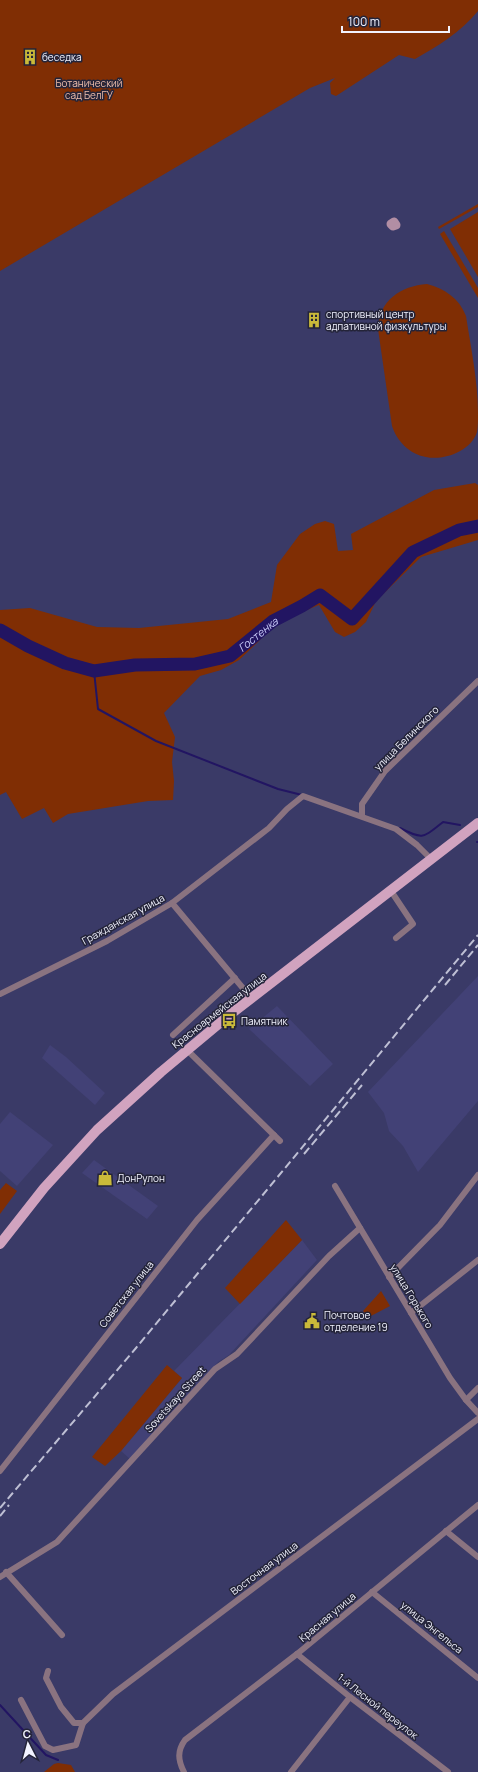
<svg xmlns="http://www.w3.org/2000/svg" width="478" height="1772" viewBox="0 0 478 1772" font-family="Manrope,sans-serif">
<rect width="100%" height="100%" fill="#3a3a67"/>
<!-- built -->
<g fill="#424176">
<polygon points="478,976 478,1101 418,1172 403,1146 389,1131 384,1113 368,1092"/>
<polygon points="277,1006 333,1064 310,1086 249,1029"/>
<polygon points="50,1045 66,1057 105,1093 95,1105 42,1058"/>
<polygon points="10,1112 53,1145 17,1186 0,1171 0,1124"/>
<polygon points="94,1160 158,1206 147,1219 82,1173"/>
<polygon points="302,1240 317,1260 229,1355 218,1362 130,1459 121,1451 182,1378 174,1371"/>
</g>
<!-- green -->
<g fill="#802e04">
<path d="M 0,0 L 478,0 L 478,11 C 461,32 438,46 415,59 L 399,55 L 336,96 L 331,94 L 330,83 L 335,78 L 310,88 L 0,271 Z"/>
<polygon points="478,204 478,207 439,229 438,227"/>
<polygon points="478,212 478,277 450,229"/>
<polygon points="444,231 478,288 478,298 440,234"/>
<path d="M 427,284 C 445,289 459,298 466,316 C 471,349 478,381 478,414 C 478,420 478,427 477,432 C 471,451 444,461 426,457 C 409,454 397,441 392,426 L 378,329 C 379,300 401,286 427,284 Z"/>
<polygon points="475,483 478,485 478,540 421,557 376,601 366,622 355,632 344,637 335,632 319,605 280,621 270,628 258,642 239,660 221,670 200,676 164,713 175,737 172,762 174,781 173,800 148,801 68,814 53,823 44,808 22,819 6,792 0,795 0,610 30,608 97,627 139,628 228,619 271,602 277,565 300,534 315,524 325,521 334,524 338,551 353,550 351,534 434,490"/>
<polygon points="6,1183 17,1191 0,1214 0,1190"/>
<polygon points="286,1220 302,1240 240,1304 225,1288"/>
<polygon points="381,1291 390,1306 369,1317 363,1311"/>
<polygon points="167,1365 182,1378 121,1451 105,1466 92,1457"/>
<polygon points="58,1763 71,1765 75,1772 44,1772 54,1764"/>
</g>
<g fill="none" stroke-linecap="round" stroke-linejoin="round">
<!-- stream -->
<g stroke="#221562" stroke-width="2">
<polyline points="94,671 98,709 156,741 278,789 302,795"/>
<path d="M 400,828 C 423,840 423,838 443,822 L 460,825"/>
<polyline points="477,842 478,842"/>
<polyline points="0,1705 46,1755 58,1760"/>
</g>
<!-- river -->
<path stroke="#221562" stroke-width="13" id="s1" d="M 0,630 L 28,646 L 65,663 L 94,671 L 135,665 L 195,664 L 230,656 L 273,621 L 302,606 L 320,595 L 352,619 L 413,552 L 459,530 L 478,526"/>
<!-- street -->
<g stroke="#8a7380" stroke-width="6">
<polyline points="362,816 362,804 385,771 478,681"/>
<polyline points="391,891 413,924 396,938"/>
<polyline points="172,903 252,999"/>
<polyline points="0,994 107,941 172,903 269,828 287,809 303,796 396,829 417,845 431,859"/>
<polyline points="173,1035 235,978"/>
<polyline points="186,1049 280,1141"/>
<polyline points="335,1186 450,1378 466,1400 478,1413"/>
<polyline points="389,1277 440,1225 478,1175"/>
<polyline points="411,1313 478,1260"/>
<polyline points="466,1400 478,1388"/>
<polyline points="0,1471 197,1220 274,1135"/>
<polyline points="446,1531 478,1557"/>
<polyline points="6,1572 62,1635"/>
<polyline points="0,1577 57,1542 215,1369 237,1354 329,1256 360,1228"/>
<polyline points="372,1592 478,1678"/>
<polyline points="297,1654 350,1697 448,1772"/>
<polyline points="48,1671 46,1678 61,1707 74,1723 83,1723"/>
<polyline points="21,1700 45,1746 53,1750 76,1745 83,1723 113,1694 478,1419"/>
<path d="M 184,1772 C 178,1760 177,1751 185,1740 L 297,1654 L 478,1505"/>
<polyline points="291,1772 350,1697"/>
</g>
<!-- secondary -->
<polygon stroke="#b28ea4" stroke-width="9" points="394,222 396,225 393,226 391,224"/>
<!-- primary -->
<polyline stroke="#d1a3bf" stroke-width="10" points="0,1244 44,1188 97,1130 161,1072 227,1017 478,823"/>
<!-- rail -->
<g stroke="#bebfd4" stroke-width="2" stroke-dasharray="8 4" stroke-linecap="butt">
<polyline points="445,985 478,945"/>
<polyline points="304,1154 362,1085"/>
<polyline points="0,1508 136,1348 478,935"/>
<polyline points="0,1516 9,1505"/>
</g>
</g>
<!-- icons -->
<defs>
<symbol id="building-bare" viewBox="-9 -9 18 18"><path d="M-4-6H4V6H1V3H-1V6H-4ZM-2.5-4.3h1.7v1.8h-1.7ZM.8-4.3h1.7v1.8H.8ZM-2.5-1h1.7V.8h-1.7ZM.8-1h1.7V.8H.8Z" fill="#caba3a" stroke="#242439" stroke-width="2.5" paint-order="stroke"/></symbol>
<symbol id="bus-bare" viewBox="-9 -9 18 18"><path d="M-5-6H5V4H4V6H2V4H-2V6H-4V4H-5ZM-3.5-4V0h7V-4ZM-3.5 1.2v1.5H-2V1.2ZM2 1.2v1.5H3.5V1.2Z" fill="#caba3a" stroke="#242439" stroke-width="2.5" paint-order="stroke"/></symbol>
<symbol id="shop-bare" viewBox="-9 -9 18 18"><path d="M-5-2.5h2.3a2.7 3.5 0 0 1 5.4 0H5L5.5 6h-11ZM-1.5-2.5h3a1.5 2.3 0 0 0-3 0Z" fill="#caba3a" stroke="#242439" stroke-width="2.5" paint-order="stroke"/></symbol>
<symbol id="civic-bare" viewBox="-9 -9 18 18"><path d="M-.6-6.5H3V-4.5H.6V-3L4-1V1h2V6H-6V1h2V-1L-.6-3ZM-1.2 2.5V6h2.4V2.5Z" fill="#caba3a" stroke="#242439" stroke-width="2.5" paint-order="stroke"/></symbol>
</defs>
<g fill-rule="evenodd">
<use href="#building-bare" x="19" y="46" width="22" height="22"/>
<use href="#building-bare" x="303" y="309" width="22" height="22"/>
<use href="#bus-bare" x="218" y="1010" width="22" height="22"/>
<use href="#shop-bare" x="94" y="1167" width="22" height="22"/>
<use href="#civic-bare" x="301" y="1310" width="22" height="22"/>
</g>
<g text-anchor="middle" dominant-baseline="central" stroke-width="3" stroke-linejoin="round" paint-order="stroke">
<!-- poi labels -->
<g font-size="10" fill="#f2f3ff" stroke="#242439" text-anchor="start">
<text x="42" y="57">беседка</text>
<text x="326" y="314">спортивный центр<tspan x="326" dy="12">адпативной физкультуры</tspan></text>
<text x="241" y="1021">Памятник</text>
<text x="117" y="1178">ДонРулон</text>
<text x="324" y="1315">Почтовое<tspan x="324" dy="12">отделение 19</tspan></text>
</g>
<!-- park labels -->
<g font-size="10" fill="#f0beab" stroke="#242439">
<text x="89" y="83">Ботанический<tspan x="89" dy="12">сад БелГУ</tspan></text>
</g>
<!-- street labels -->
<g font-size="10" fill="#f2f3ff" stroke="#242439">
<text transform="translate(406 738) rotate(-45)">улица Белинского</text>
<text transform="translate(123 919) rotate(-29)">Гражданская улица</text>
<text transform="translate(219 1010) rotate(-38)">Красноармейская улица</text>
<text transform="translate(126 1294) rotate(-52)">Советская улица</text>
<text transform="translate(412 1296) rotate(59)">улица Горького</text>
<text transform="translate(175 1399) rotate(-48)">Sovetskaya Street</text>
<text transform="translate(264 1568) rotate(-37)">Восточная улица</text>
<text transform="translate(327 1617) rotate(-40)">Красная улица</text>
<text transform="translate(432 1627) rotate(39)">улица Энгельса</text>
<text transform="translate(378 1706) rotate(38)">1-й Лесной переулок</text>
</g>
<!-- water labels -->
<g font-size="11" font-style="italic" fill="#c8cbf9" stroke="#242439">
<text stroke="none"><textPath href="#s1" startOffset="276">Гостенка</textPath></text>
</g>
</g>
<!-- north arrow -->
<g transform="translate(28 1744) rotate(354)" stroke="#242439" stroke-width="3" paint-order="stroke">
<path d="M0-3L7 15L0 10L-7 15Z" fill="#f2f3ff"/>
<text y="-6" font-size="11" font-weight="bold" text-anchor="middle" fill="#f2f3ff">С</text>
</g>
<!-- scale -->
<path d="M342 26v6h107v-6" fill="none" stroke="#f2f3ff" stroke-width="2"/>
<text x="348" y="26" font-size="12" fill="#f2f3ff" stroke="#242439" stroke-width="3" paint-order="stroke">100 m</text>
</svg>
